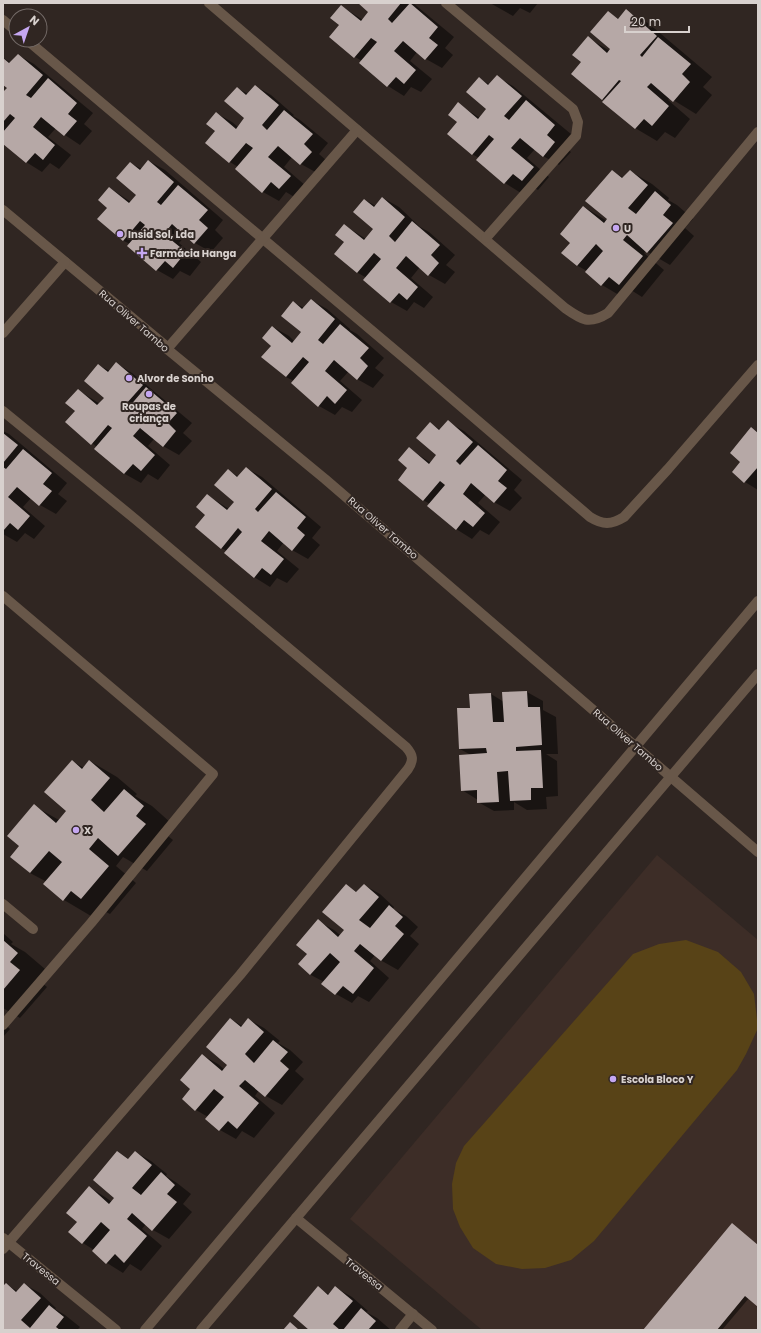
<svg xmlns="http://www.w3.org/2000/svg" width="761" height="1333" viewBox="0 0 761 1333" font-family="Poppins,sans-serif">
<rect width="100%" height="100%" fill="#302622"/>
<!-- built -->
<polygon fill="#3d2d27" points="657,855 758,940 758,1330 482,1330 350,1219"/>
<!-- green -->
<polygon fill="#584317" points="686,940 718,952 741,972 754,994 758,1028 746,1054 737,1070 594,1241 571,1260 545,1268 522,1269 496,1264 473,1248 460,1227 453,1209 452,1184 456,1163 464,1146 633,954 659,944"/>
<!-- shadow -->
<g fill="#0007">
<polygon points="359,3 413,3 454,37 445,48 453,55 442,68 426,59 417,52 410,61 432,79 421,92 411,87 404,96 388,86 362,61 355,57 331,36 341,25 341,6 363,20 370,12"/>
<polygon points="490,3 538,3 530,13 520,8 513,16"/>
<polygon points="626,11 648,23 712,77 703,87 712,95 696,114 670,98 668,100 690,119 675,138 665,132 657,141 635,128 603,99 582,62 588,38 610,51 608,13 619,19"/>
<polygon points="18,55 34,64 93,113 84,124 92,131 80,145 65,135 56,128 48,137 71,155 59,169 50,163 42,172 26,162 3,143 3,94 8,88 3,84 3,58 11,63"/>
<polygon points="497,77 513,86 571,134 562,145 571,152 559,165 543,156 535,149 527,158 549,177 538,190 528,184 521,193 505,183 478,160 479,158 472,154 458,122 458,104 480,118 487,109 479,78 490,85"/>
<polygon points="255,86 271,95 294,115 293,116 300,120 328,143 319,154 327,161 317,173 301,164 292,157 284,167 306,186 296,198 286,192 279,201 263,192 238,167 230,162 207,143 216,131 216,113 232,122 238,127 246,118 237,88 248,94"/>
<polygon points="149,161 165,170 223,220 215,230 223,238 211,252 195,243 186,235 179,243 201,262 190,276 180,271 173,279 157,270 130,244 124,241 99,219 109,208 110,188 131,202 138,195 130,163 142,169"/>
<polygon points="612,171 624,178 630,171 652,184 669,198 668,200 677,205 693,219 685,228 694,236 670,265 646,251 644,253 664,270 642,297 631,290 624,298 602,285 586,272 587,271 578,266 563,253 572,243 584,207 607,221"/>
<polygon points="383,198 399,207 420,227 429,232 455,255 446,265 455,272 445,284 429,275 420,267 411,278 433,297 424,308 414,302 407,311 391,302 367,278 358,273 335,254 345,242 344,225 366,239 374,229 365,200 376,206"/>
<polygon points="311,300 327,309 350,329 350,330 357,334 384,358 375,368 384,375 373,388 357,379 349,371 340,381 362,400 352,412 342,407 335,415 319,406 292,383 294,381 286,377 273,346 273,327 289,336 294,341 302,332 293,302 304,308"/>
<polygon points="116,363 132,373 192,423 183,433 192,441 179,455 163,446 154,439 148,446 170,465 158,480 148,474 141,483 125,474 96,449 97,447 66,422 76,411 78,390 100,404 105,398 98,365 110,371"/>
<polygon points="448,422 464,431 522,480 514,490 522,498 510,511 494,502 486,494 478,503 500,522 489,535 480,530 472,539 456,529 430,504 423,500 409,468 410,449 431,463 438,455 430,423 441,430"/>
<polygon points="751,428 758,432 758,493 757,491 758,490 745,482 733,472 742,462"/>
<polygon points="3,431 9,434 67,483 58,494 67,501 56,514 40,505 31,498 23,507 45,526 34,539 25,533 17,542 3,534"/>
<polygon points="246,468 262,477 321,527 312,538 320,545 308,559 292,550 284,542 277,551 299,569 287,583 277,578 270,587 254,577 227,551 221,548 206,515 207,495 229,509 235,502 228,470 239,477"/>
<polygon points="527,692 543,701 543,710 556,717 558,754 546,754 557,761 558,796 546,797 547,809 527,810 514,802 514,810 494,811 478,802 478,800 462,790 471,755 460,749 471,709 491,694 504,702"/>
<polygon points="72,761 84,768 90,761 117,777 137,794 135,796 152,806 171,823 163,832 173,840 147,871 123,857 116,866 136,883 110,914 98,908 91,916 64,900 47,882 30,873 12,856 20,846 34,806 59,820 67,811"/>
<polygon points="346,885 357,892 364,885 380,894 394,907 393,909 406,916 418,927 410,936 419,944 398,970 382,961 375,955 370,961 389,978 369,1002 358,996 352,1003 336,994 324,982 311,975 299,964 308,954 318,921 334,930 340,935 345,930"/>
<polygon points="3,933 13,942 11,944 25,952 45,969 37,979 47,987 20,1018 3,1008"/>
<polygon points="231,1019 242,1026 248,1019 264,1028 280,1041 278,1043 290,1050 303,1062 295,1071 304,1079 282,1105 266,1096 259,1090 255,1096 275,1113 254,1138 242,1131 236,1139 220,1130 208,1117 196,1110 192,1089 202,1055 218,1064 225,1070 229,1065"/>
<polygon points="3,1023 10,1029 3,1037"/>
<polygon points="118,1152 129,1159 135,1152 151,1161 167,1174 166,1176 177,1183 191,1194 183,1204 192,1212 169,1239 153,1230 146,1224 142,1229 162,1246 141,1271 130,1264 123,1273 107,1263 93,1251 94,1250 83,1243 69,1232 78,1222 89,1187 105,1197 112,1202 115,1198"/>
<polygon points="736,1227 758,1245 758,1306 749,1298 722,1330 644,1330"/>
<polygon points="6,1284 17,1291 24,1284 40,1293 56,1308 55,1309 65,1315 80,1327 77,1330 3,1330 3,1288"/>
<polygon points="318,1288 330,1295 336,1288 352,1297 368,1311 366,1312 377,1318 391,1330 311,1330"/>
</g>
<!-- building -->
<g fill="#b6a8a6">
<polygon points="358,3 401,3 388,19 392,23 410,3 438,27 429,38 438,45 425,60 403,41 394,51 416,70 404,84 396,77 387,87 359,63 377,42 371,38 354,58 329,37 339,25 330,18 341,5 361,21 368,12"/>
<polygon points="626,9 657,36 640,55 642,57 658,37 691,64 682,74 690,82 673,102 651,83 647,87 669,106 652,126 644,119 635,129 602,102 621,81 619,80 602,100 571,74 581,62 572,55 588,36 607,53 610,49 590,32 608,11 618,19"/>
<polygon points="18,54 43,75 26,95 31,98 48,78 77,103 68,114 77,121 64,136 41,117 33,127 55,145 43,160 35,153 26,163 3,144 3,132 15,118 10,114 3,122 3,92 7,88 3,85 3,58 9,63"/>
<polygon points="497,75 522,96 504,116 509,120 526,100 555,125 547,135 555,142 543,157 520,138 511,148 534,167 522,181 513,174 504,184 476,160 494,139 489,135 472,155 447,134 457,122 448,115 458,102 478,119 486,109 466,92 479,77 488,85"/>
<polygon points="255,85 279,105 262,125 267,130 284,110 313,134 304,144 312,152 300,165 278,146 268,157 291,176 279,189 271,182 262,193 235,169 253,148 246,143 229,163 205,143 215,131 206,124 216,112 236,129 244,118 224,101 237,87 246,95"/>
<polygon points="148,160 174,182 157,202 161,205 178,185 208,210 199,220 208,228 194,244 172,224 164,234 186,252 173,268 165,261 156,271 127,246 145,225 140,221 123,241 97,219 107,208 98,200 109,187 129,203 136,195 116,178 130,162 140,170"/>
<polygon points="612,170 622,178 630,170 648,185 628,208 636,214 655,191 671,205 663,215 673,223 647,253 627,235 623,240 643,256 619,285 609,277 601,286 585,272 603,251 596,244 577,266 561,253 570,243 560,234 583,206 604,223 607,219 585,201"/>
<polygon points="382,197 405,217 389,236 395,242 412,221 440,245 431,255 439,263 428,276 406,256 396,268 418,287 407,300 399,293 390,303 363,280 381,259 374,253 357,273 334,254 344,242 335,235 344,224 364,240 373,229 353,212 364,199 374,207"/>
<polygon points="311,299 335,319 318,340 323,344 340,324 369,348 360,358 368,366 357,380 334,360 325,371 347,390 335,404 327,396 318,407 291,383 309,362 303,357 286,377 261,357 271,346 262,338 272,326 292,343 301,332 281,316 293,301 302,309"/>
<polygon points="116,362 143,385 126,404 129,407 146,387 177,413 168,423 176,431 163,447 140,428 133,436 155,455 141,471 133,464 124,474 94,449 112,428 108,425 91,445 65,422 75,411 65,403 78,389 97,405 104,398 84,381 98,364 108,372"/>
<polygon points="448,420 473,442 456,461 460,465 478,445 507,470 498,481 507,488 494,503 471,483 463,494 485,513 473,527 464,520 456,530 427,506 445,485 440,481 423,501 398,480 407,468 398,460 409,447 429,464 436,455 416,438 430,422 439,430"/>
<polygon points="751,427 758,433 758,467 744,483 732,472 740,462 730,453"/>
<polygon points="3,433 18,445 3,463"/>
<polygon points="23,449 52,473 43,484 52,491 39,506 17,487 8,497 30,516 18,530 10,523 3,531 3,467 6,469"/>
<polygon points="246,467 272,489 255,509 258,512 276,492 306,517 297,528 305,535 292,551 269,531 261,541 284,559 271,575 262,568 254,578 224,553 242,532 238,528 221,549 195,527 205,515 196,507 207,494 227,510 234,502 214,485 228,469 237,477"/>
<polygon points="527,691 528,707 540,707 542,745 516,747 516,751 541,750 543,788 531,788 531,800 510,801 508,771 497,772 499,802 477,803 477,790 461,791 459,755 487,753 486,748 459,749 457,708 470,708 469,694 491,693 493,722 504,722 502,692"/>
<polygon points="72,760 82,769 89,760 110,778 91,800 104,812 124,789 144,806 136,816 146,824 118,856 98,838 89,849 109,866 81,899 71,891 63,901 43,884 62,862 49,851 30,873 10,857 19,846 7,836 34,804 56,823 66,811 44,792"/>
<polygon points="346,884 356,892 364,884 379,897 359,920 370,928 389,905 403,917 395,926 404,934 381,961 360,944 354,951 374,968 353,994 343,986 335,995 321,984 340,962 330,953 310,975 298,964 307,954 296,945 318,919 338,937 344,930 322,912"/>
<polygon points="3,940 18,953 10,962 20,970 3,990"/>
<polygon points="230,1018 241,1027 248,1018 264,1032 245,1054 254,1063 273,1040 288,1052 280,1061 289,1069 265,1097 245,1080 239,1086 259,1103 237,1129 228,1121 219,1131 205,1119 224,1097 214,1089 195,1111 182,1099 190,1089 180,1080 202,1054 222,1071 227,1065 206,1047"/>
<polygon points="117,1151 128,1159 135,1151 152,1165 132,1188 141,1195 161,1172 175,1185 167,1194 177,1202 152,1231 132,1213 127,1219 147,1236 124,1263 115,1254 106,1264 92,1251 110,1230 101,1222 82,1244 68,1232 77,1222 66,1213 89,1186 109,1204 114,1198 93,1180"/>
<polygon points="732,1223 758,1245 758,1307 745,1296 717,1330 643,1330"/>
<polygon points="6,1283 16,1292 24,1283 41,1298 21,1320 30,1328 49,1305 64,1317 56,1327 60,1330 3,1330 3,1286"/>
<polygon points="318,1286 328,1295 335,1286 353,1301 333,1324 340,1330 309,1330 293,1316"/>
<polygon points="361,1308 376,1321 368,1330 343,1330"/>
<polygon points="290,1322 299,1330 283,1330"/>
</g>
<g fill="none" stroke-linecap="round" stroke-linejoin="round">
<!-- minor -->
<g stroke="#685749" stroke-width="10">
<path d="M 209,3 L 565,308 C 582,320 589,325 608,313 L 758,132"/>
<polyline points="446,3 573,109 578,122 576,136 486,238"/>
<polyline points="3,20 16,31"/>
<path d="M 27,40 L 415,367 L 590,517 C 603,525 611,525 624,517 L 668,469 L 758,365"/>
<polyline points="3,210 166,346 167,349 325,479 758,852"/>
<polyline points="3,333 65,262"/>
<polyline points="167,349 357,130"/>
<path d="M 3,411 L 135,519 L 406,747 C 413,755 414,760 408,769 L 240,975 L 3,1249"/>
<polyline points="3,596 213,774 91,923 3,1025"/>
<polyline points="3,904 33,929"/>
<polyline points="296,1218 432,1330"/>
<polyline points="3,1238 116,1330"/>
<polyline points="145,1330 758,601"/>
<polyline points="201,1330 758,674"/>
<polyline points="400,1330 413,1314"/>
</g>
</g>
<!-- markers -->
<g fill="#c5a7f1" stroke="#302622" stroke-width="1.5">
<circle cx="616" cy="228" r="4"/>
<circle cx="120" cy="234" r="4"/>
<path d="M140 247h4v4h4v4h-4v4h-4v-4h-4v-4h4z"/>
<circle cx="129" cy="378" r="4"/>
<circle cx="149" cy="394" r="4"/>
<circle cx="76" cy="830" r="4"/>
<circle cx="613" cy="1079" r="4"/>
</g>
<g text-anchor="middle" dominant-baseline="central" stroke-width="4" stroke-linejoin="round" paint-order="stroke">
<!-- poi labels -->
<g font-size="10" font-weight="bold" fill="#d8d1ce" stroke="#302622" text-anchor="start">
<text x="624" y="228">U</text>
<text x="128" y="234">Insid Sol, Lda</text>
<text x="150" y="253">Farmácia Hanga</text>
<text x="137" y="378">Alvor de Sonho</text>
<text x="149" y="406" text-anchor="middle">Roupas de<tspan x="149" dy="12">criança</tspan></text>
<text x="84" y="830">X</text>
<text x="621" y="1079">Escola Bloco Y</text>
</g>
<!-- street labels -->
<g font-size="10" fill="#d8d1ce" stroke="#302622">
<text transform="translate(134 321) rotate(41)">Rua Oliver Tambo</text>
<text transform="translate(383 528) rotate(41)">Rua Oliver Tambo</text>
<text transform="translate(628 740) rotate(41)">Rua Oliver Tambo</text>
<text transform="translate(41 1269) rotate(39)">Travessa</text>
<text transform="translate(364 1274) rotate(39)">Travessa</text>
</g>
</g>
<!-- border -->
<rect width="761" height="1333" fill="none" stroke="#d8d1ce" stroke-width="8"/>
<!-- north arrow -->
<g transform="translate(28 28) rotate(40)"><circle r="19" fill="#302622" stroke="#736a67"/>
<path d="M0-3L7 15L0 10L-7 15Z" fill="#c5a7f1"/>
<text y="-6" font-size="11" font-weight="bold" text-anchor="middle" fill="#d8d1ce">N</text>
</g>
<!-- scale -->
<path d="M625 26v6h64v-6" fill="none" stroke="#d8d1ce" stroke-width="2"/>
<text x="631" y="26" font-size="12" fill="#d8d1ce" stroke="#302622" stroke-width="3" paint-order="stroke">20 m</text>
</svg>
